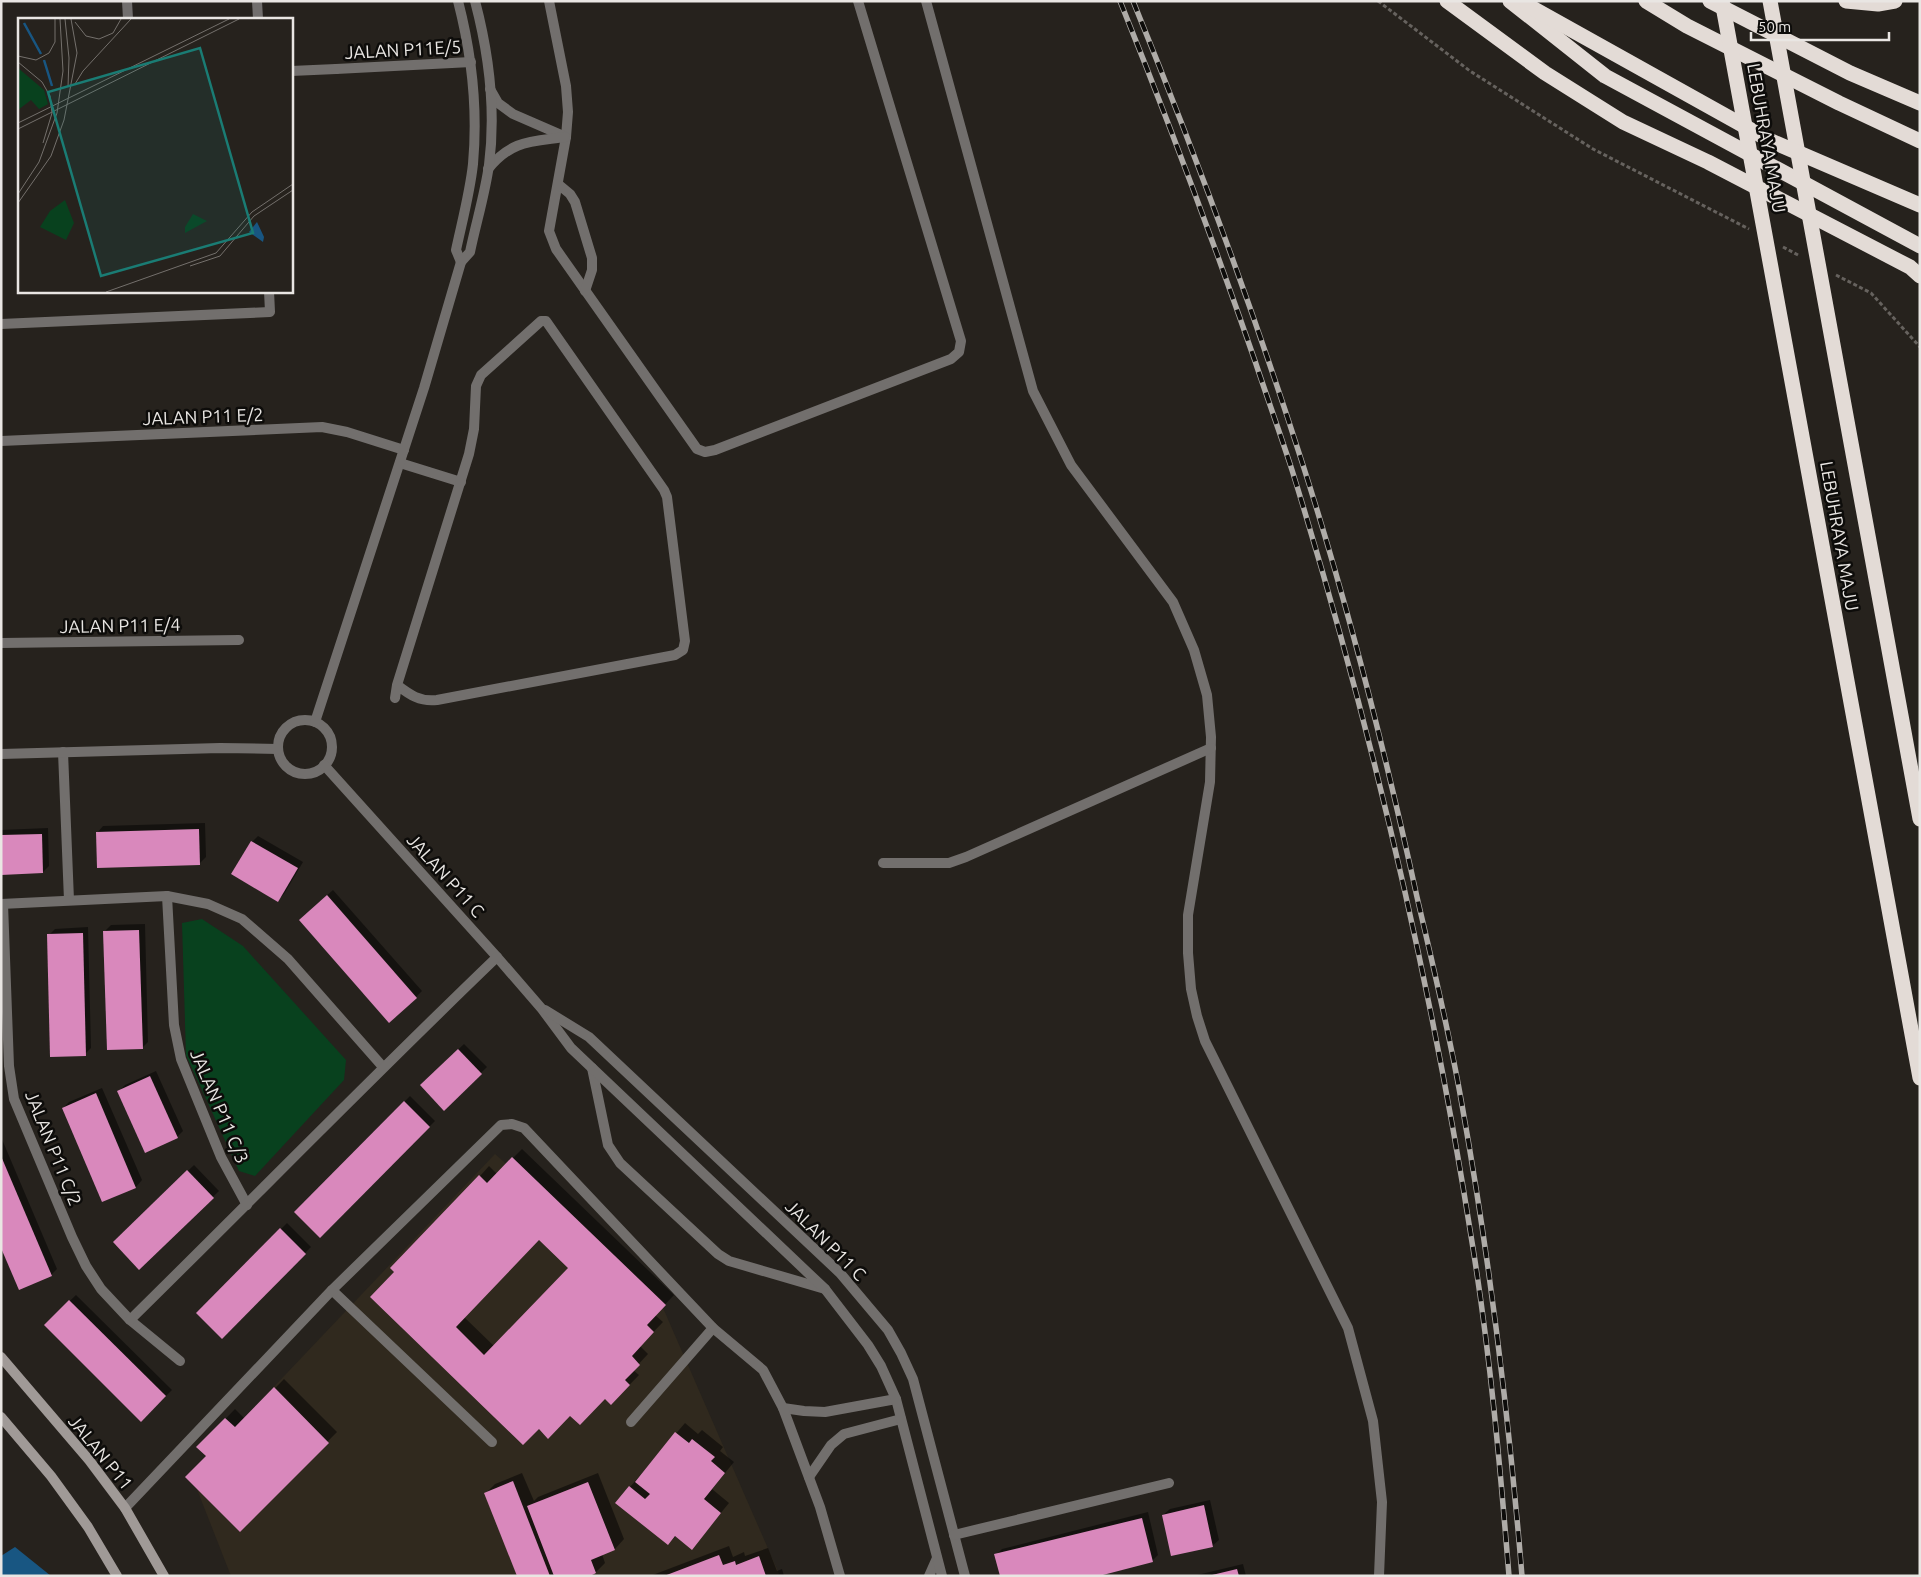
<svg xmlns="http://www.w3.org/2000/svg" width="1921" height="1577" viewBox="0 0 1921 1577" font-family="Ubuntu,sans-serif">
<rect width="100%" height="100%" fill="#26221d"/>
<!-- built -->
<polygon fill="#30291e" points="495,1154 660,1301 780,1576 231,1576 191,1474"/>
<!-- green -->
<polygon fill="#08411e" points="202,919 243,946 346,1060 344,1080 255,1176 239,1171 186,1055 182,923"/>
<!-- water -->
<polygon fill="#185682" points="15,1547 51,1576 1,1576 1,1556"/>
<!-- shadow -->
<g fill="#0007" fill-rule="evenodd">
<polygon points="205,823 206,857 200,863 97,833 103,826"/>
<polygon points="48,828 49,866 43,872 1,873 1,830"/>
<polygon points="258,836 303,862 284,894 278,900 252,842"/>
<polygon points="333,890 422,991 416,997 306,914"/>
<polygon points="145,924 148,1042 142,1048 105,931 111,925"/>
<polygon points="88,927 91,1048 85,1054 49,935 55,929"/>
<polygon points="464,1044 487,1067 444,1109 421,1085"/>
<polygon points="156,1071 183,1131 177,1137 119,1091 125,1085"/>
<polygon points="102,1088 142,1180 136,1187 103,1201 63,1108 69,1102"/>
<polygon points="410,1096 435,1121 320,1236 296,1212"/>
<polygon points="1,1137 57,1269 51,1275 1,1244"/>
<path d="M 522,1149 L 674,1295 L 655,1315 L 663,1322 L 640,1346 L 648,1354 L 633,1370 L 639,1375 L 611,1404 L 605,1398 L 539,1428 L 372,1297 L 489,1166 L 497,1174 ZM 539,1238 L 569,1268 L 494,1346 L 464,1317 Z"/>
<polygon points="194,1165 219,1191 139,1268 115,1242"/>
<polygon points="287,1223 311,1247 222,1337 197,1313"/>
<polygon points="76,1295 172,1390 141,1421 45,1325"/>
<polygon points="284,1379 337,1432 240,1530 208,1456 198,1447 235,1409 245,1419"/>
<polygon points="685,1423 698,1434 702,1430 723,1447 720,1451 734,1462 712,1489 729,1503 692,1548 676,1536 668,1544 630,1487"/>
<polygon points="522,1473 534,1501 538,1497 598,1473 624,1539 615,1549 602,1554 605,1563 596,1572 587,1576 519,1576 486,1493 495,1484"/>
<polygon points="1210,1500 1219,1540 1212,1546 1163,1515 1170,1509"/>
<polygon points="1148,1512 1158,1555 1152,1561 996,1555 1002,1549"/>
<polygon points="729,1546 733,1557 744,1552 745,1556 768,1548 777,1571 782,1569 784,1576 650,1576"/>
<polygon points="1243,1564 1246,1576 1193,1576"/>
</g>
<!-- building -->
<g fill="#d988bc" fill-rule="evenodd">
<polygon points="199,829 200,865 97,868 96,832"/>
<polygon points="42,834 43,873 1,875 1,835"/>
<polygon points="251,841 298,868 278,902 231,874"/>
<polygon points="327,895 417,998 389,1023 299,920"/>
<polygon points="139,930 143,1049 107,1050 103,931"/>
<polygon points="83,933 86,1056 50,1057 47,934"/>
<polygon points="458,1049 482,1074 444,1111 420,1085"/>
<polygon points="150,1076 178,1138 145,1153 117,1091"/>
<polygon points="96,1093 136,1188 102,1202 62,1108"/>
<polygon points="404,1101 430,1127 320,1238 294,1212"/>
<polygon points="1,1156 52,1276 19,1290 1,1248"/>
<path d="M 512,1157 L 666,1305 L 647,1325 L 654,1332 L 632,1356 L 640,1365 L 625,1380 L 630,1385 L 611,1405 L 605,1399 L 580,1425 L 570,1416 L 548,1439 L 539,1429 L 523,1445 L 370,1297 L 394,1272 L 390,1268 L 479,1175 L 487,1183 ZM 539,1240 L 568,1268 L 484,1355 L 456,1327 Z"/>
<polygon points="187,1170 214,1198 139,1270 113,1242"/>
<polygon points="280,1228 306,1254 222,1339 196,1313"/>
<polygon points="69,1300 166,1396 141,1422 44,1325"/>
<polygon points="274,1387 329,1443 240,1532 185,1477 206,1456 196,1447 225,1418 235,1427"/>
<polygon points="675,1432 689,1443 692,1439 715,1457 711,1461 725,1473 704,1499 721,1513 692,1550 675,1536 668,1545 615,1503 629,1486 645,1499 650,1494 635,1482"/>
<polygon points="513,1481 550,1576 517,1576 484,1493"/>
<polygon points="588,1482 615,1550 591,1560 596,1573 590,1576 554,1576 527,1506"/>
<polygon points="1204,1505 1213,1547 1171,1556 1162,1515"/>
<polygon points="1142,1518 1153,1562 1099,1576 1000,1576 994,1554"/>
<polygon points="719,1555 723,1565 735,1561 736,1565 759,1556 766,1576 664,1576"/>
<polygon points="1237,1569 1239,1576 1212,1576 1212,1575"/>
</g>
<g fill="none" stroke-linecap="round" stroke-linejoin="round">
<!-- path -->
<g stroke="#66625e" stroke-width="3" stroke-dasharray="4 2.5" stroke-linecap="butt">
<polyline points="1378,1 1470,71 1593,149 1749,229"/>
<polyline points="1783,247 1800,256"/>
<polyline points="1836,275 1871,293 1920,347"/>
</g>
<!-- lane -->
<g stroke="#726f6d" stroke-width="10">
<polyline points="127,1 128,19"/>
<polyline points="257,1 258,19"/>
<polyline points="549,1 566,86 568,112 566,137 549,231 556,249 697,449 705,452 715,450 951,359 959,352 961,341 858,1"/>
<polyline points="291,71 336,69"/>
<polyline points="490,89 498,103 513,114 566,137"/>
<path d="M 488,169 C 512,140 530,142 565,137"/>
<polyline points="558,184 570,194 575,202 592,258 592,270 585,291"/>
<polyline points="1,324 270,312 269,291"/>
<polyline points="400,463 461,482"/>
<path d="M 395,698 L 397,685 L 469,454 L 474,429 L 476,386 L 481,375 L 541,321 L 546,321 L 664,490 L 667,497 L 685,641 L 683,650 L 675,655 L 437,700 C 420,702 410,695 397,685"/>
<polyline points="592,1068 608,1145 620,1163 718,1254 729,1261 825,1289"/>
<polyline points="332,1290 492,1442"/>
<polyline points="783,1408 804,1411 825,1412 896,1399"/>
<polyline points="631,1422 713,1328"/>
<polyline points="809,1477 831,1445 844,1434 901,1419"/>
<polyline points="125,1508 332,1290 501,1125 512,1124 524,1128 713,1328 763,1370 783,1408 820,1507 840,1576"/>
<polyline points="929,1576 937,1558"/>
</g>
<!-- street -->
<g stroke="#726f6d" stroke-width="10">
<path d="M 458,1 C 472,55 478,108 473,164 C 470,192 462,222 456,250 L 461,262"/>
<polyline points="926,1 1033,391 1071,465 1173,602 1194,650 1207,695 1211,737 1210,782 1188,915 1188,953 1191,989 1197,1016 1205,1041 1348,1328 1373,1421 1382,1502 1379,1576"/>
<polyline points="336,69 471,62"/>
<polyline points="1,441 322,427 347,432 404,450"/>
<polyline points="1,643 239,640"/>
<circle cx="305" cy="747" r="27"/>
<path d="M 315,722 L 424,388 L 461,262 L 470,252 C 476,223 485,194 489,165 C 496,110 489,54 475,1"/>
<polyline points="63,752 69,900"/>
<polyline points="1,754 220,748 278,749"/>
<polyline points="324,765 497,957 542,1009 571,1048 825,1289 868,1345 881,1366 896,1399 942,1576"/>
<polyline points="883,863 949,863 966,857 1211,748"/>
<polyline points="167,896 174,1025 181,1059 221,1157 247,1205"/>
<polyline points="1,904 167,896 208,904 242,919 288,959 383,1067"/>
<polyline points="3,904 9,1066 14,1099 72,1237 86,1266 101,1289 130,1320 180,1361"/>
<polyline points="545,1010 589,1037 840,1273 888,1330 901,1353 913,1379 965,1576"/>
<path d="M 130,1320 C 253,1199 373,1076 497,957"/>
<polyline points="954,1535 1169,1483"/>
</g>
<!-- secondary -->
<g stroke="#a09a97" stroke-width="10">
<polyline points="1,1357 89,1460 125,1508 164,1576"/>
<polyline points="1,1417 51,1476 88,1527 117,1576"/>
</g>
<!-- highway -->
<g stroke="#e3dbd6" stroke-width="15">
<polyline points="1447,1 1545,73 1623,122 1708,162 1910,267 1920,276"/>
<polyline points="1510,1 1605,76 1920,246"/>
<polyline points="1646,1 1687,26 1839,103 1920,141"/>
<polyline points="1710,1 1850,73 1920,103"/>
<polyline points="1722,1 1920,1078"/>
<polyline points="1770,1 1920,819"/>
<polyline points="1846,1 1878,4 1895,1"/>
<polyline points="1527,5 1771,141 1920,205"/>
</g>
<defs>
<g id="rail">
<path d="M 1120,1 C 1168,120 1213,240 1255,361 C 1267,397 1280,433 1292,470 C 1370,722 1431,981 1472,1242 C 1490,1352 1500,1465 1509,1576"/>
<path d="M 1133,1 C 1195,153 1252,306 1302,462 C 1348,605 1385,751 1417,897 C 1433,966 1450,1035 1462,1105 C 1490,1261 1509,1418 1522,1576"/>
</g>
</defs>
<!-- rail casing -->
<use href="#rail" stroke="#afaca8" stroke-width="5.5"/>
<!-- rail -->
<use href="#rail" stroke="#0d0c0a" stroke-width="4" stroke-dasharray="11" stroke-linecap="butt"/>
</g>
<g text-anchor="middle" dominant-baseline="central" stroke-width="5" stroke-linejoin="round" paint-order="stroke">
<!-- street labels -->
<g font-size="18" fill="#e9e6e3" stroke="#0d0c0a">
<text transform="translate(403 49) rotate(-3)">JALAN P11E/5</text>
<text transform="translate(1767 138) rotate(80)">LEBUHRAYA MAJU</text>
<text transform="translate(203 416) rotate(-2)">JALAN P11 E/2</text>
<text transform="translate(1840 536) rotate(80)">LEBUHRAYA MAJU</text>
<text transform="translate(120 625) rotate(-1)">JALAN P11 E/4</text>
<text transform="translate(446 875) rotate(48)">JALAN P11 C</text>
<text transform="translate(220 1106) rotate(67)">JALAN P11 C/3</text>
<text transform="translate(54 1148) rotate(68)">JALAN P11 C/2</text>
<text transform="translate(826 1240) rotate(45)">JALAN P11 C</text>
<text transform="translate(101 1452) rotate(51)">JALAN P11</text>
</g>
</g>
<!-- overview -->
<g transform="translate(18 18)">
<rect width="275" height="275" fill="#26221d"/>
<path d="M 0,50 L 26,72 L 30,86 L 21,91 L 13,82 L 0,92 ZM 47,182 L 56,205 L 48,222 L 22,209 L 32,193 ZM 175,196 L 189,203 L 167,215 L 167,209 Z" fill="#08411e"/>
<path d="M 239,204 L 246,219 L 245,224 L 231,214 Z" fill="#185682"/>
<path fill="none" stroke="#185682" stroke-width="2.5" d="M 6,5 L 23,36M 26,42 L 34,68"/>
<path fill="none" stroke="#74706c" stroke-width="1" d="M 47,1 L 51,40 L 50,69M 57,4 L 68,18 L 81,21 L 95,15 L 103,1M 0,38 L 18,42 L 31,35 L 37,24 L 37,1M 0,44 L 24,64 L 32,78 L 34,95 L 25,125M 57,66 L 65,53 L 113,1M 0,105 L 211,1M 0,111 L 221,1M 0,176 L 21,144 L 39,95 L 45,53 L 42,1M 0,185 L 33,138 L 46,102 L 59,35 L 53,1M 172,248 L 202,238 L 236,198 L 275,172M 88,274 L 198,235 L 234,194 L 275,166"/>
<path fill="#1a7c74" fill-opacity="0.15" stroke="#1a7c74" stroke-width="2.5" d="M 182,30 L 235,215 L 83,258 L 30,74 Z"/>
<rect width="275" height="275" fill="none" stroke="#e9e6e3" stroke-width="2.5"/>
</g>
<!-- border -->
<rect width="1921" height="1577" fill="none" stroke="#e9e6e3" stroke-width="5"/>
<!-- scale -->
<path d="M1751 32v8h138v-8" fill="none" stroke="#e9e6e3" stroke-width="2.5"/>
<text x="1758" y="32" font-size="15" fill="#e9e6e3" stroke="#0d0c0a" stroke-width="4" paint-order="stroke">50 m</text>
</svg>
